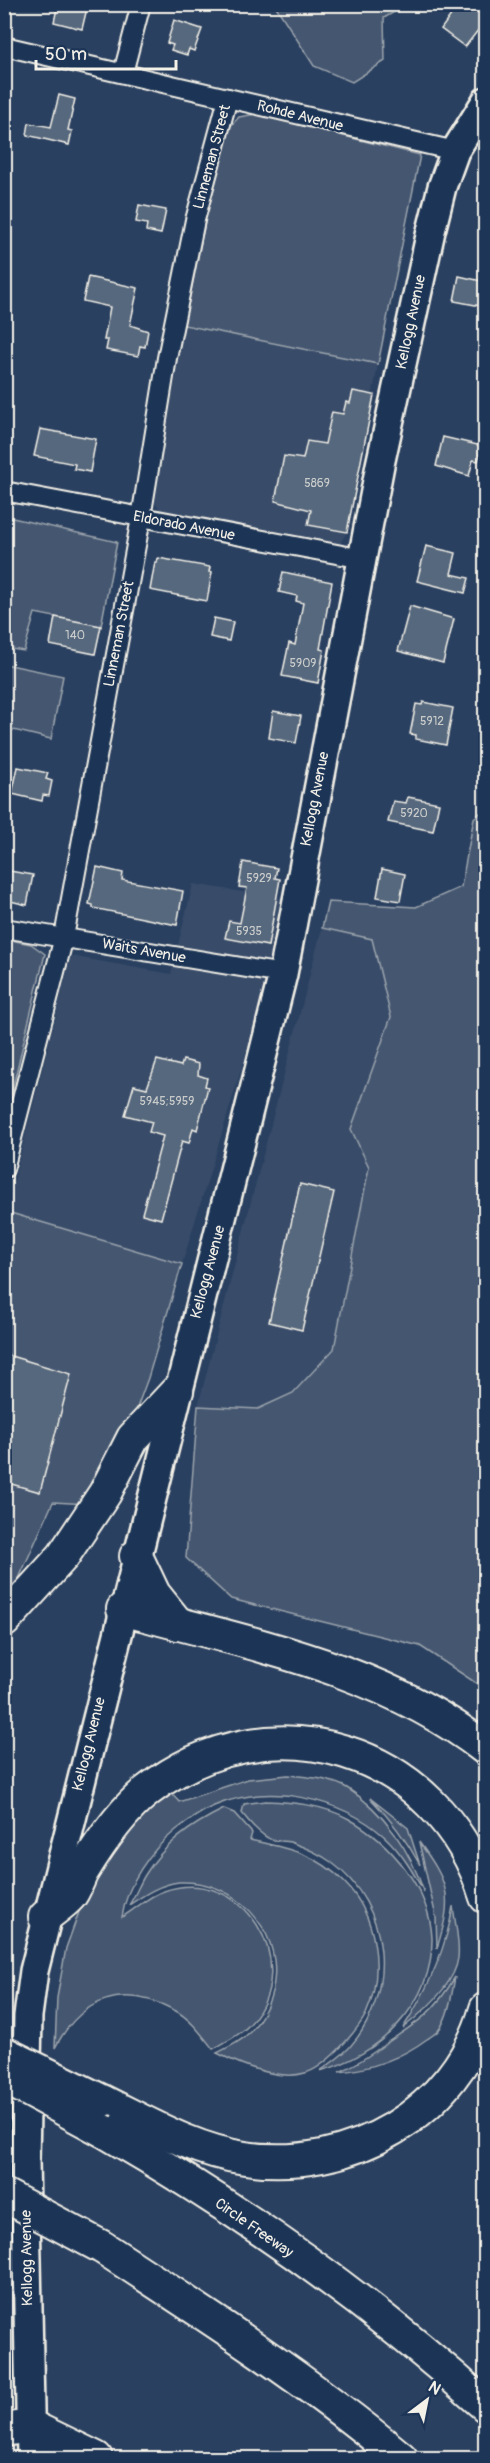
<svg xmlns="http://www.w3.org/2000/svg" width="490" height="2463" viewBox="0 0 490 2463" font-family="Pangolin,sans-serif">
<rect width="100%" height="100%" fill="#2a4060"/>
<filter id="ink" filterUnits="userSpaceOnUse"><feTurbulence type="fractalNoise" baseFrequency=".0167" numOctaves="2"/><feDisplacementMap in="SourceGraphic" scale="12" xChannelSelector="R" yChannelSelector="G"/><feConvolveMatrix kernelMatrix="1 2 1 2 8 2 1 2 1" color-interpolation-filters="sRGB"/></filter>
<g filter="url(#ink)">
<!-- built -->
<g fill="#374c69">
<polygon points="184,325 378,364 347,532 339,545 161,512 151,496"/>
<polygon points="193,884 281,898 259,1011 182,1264 6,1212 71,956 171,974"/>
<polygon points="322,928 372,939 391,1017 351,1129 369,1166 334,1349 293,1393 257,1409 198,1406"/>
</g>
<!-- green -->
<g fill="#445771" stroke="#9ca4ac" stroke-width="1.5">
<polygon points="275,5 406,5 384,18 385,61 352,82 314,66"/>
<polygon points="256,114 420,155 378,364 184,325 223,134 239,117"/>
<polygon points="4,516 117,542 101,626 35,613 24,651 5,648"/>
<polygon points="5,664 63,676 51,739 5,728"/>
<polygon points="485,809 485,1689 420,1646 231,1599 186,1558 198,1406 258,1409 293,1393 334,1349 369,1167 351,1129 391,1017 372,939 322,928 328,902 416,907 461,887 474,818"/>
<polygon points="5,939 31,944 45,954 5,1119"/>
<polygon points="4,1211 182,1264 148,1378 128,1432 89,1504 53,1502 16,1585 5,1593"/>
<path d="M 288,1775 C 307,1777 330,1778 347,1788 C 384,1811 411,1852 424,1892 C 413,1872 402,1853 385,1837 C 341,1798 269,1782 214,1806 C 200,1812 188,1821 176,1830 C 150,1851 127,1883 122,1917 C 136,1909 148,1896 164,1891 C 242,1864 305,1963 250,2024 C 241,2035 225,2042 213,2049 C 202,2035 190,2018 174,2010 C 123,1983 81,1998 55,2048 L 57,1998 L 66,1948 L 84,1898 L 133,1812 L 171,1793 L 179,1802 L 248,1779 Z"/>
<path d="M 370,1798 L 408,1828 L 420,1865 C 406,1839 391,1819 370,1798 Z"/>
<path d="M 265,1801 C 294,1802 324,1805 349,1819 C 390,1842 430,1889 432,1938 C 433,2004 379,2056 320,2071 C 330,2064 340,2057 349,2048 C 398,1993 391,1906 331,1862 C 319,1853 304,1847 290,1842 C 283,1840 274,1842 268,1838 C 257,1832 249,1822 242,1813 L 244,1804 Z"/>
<path d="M 224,1809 L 234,1813 L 252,1833 L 250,1840 C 287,1848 316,1853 344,1882 C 377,1915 385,1972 366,2014 C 359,2028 348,2039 338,2050 C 329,2059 317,2070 305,2073 C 279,2081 239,2064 217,2053 C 229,2047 242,2041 251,2031 C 288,1988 281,1931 235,1898 C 219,1887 199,1881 179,1882 C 160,1884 144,1895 129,1905 C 135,1896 139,1885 145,1875 C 164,1844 191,1825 224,1809 Z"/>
<path d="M 419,1842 C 450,1884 453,1898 437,1948 L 436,1917 Z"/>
<path d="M 453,1906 C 455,1923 460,1942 458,1958 C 455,1984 422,2013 403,2028 C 427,1991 446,1950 453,1906 Z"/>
<path d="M 455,1977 C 452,1993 449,2017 438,2031 C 435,2034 430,2037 427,2039 C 400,2059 372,2069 339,2072 C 358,2064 372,2054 388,2042 C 420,2021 435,2011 455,1977 Z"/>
</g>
<!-- building -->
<g fill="#56677d" stroke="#f4f1e8" stroke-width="1.5">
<polygon points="58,4 88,4 82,29 54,22"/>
<polygon points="459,4 476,4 486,11 486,20 465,47 441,29"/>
<polygon points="174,20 202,29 194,51 189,49 187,55 171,50 173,45 167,43"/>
<polygon points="59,95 75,99 68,130 72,131 69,145 27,135 29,123 51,127"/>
<polygon points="139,205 166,210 161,234 146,231 147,224 136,222"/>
<polygon points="459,276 486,282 486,307 454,301"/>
<polygon points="88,277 138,288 130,325 148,331 145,347 140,346 138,356 106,350 108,340 104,340 110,307 83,301"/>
<polygon points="353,391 374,395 347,532 308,525 311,510 275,501 284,456 303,459 307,441 325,444 332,412 343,414 346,402 350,403"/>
<polygon points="40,429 96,439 90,472 74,469 75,464 34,456"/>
<polygon points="443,437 482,446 478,461 473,460 469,476 436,466"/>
<polygon points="426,546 456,553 451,574 469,578 465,593 417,581"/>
<polygon points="158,558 210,567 209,572 212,572 207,601 150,590 155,562 157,563"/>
<polygon points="283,572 332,582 320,649 324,650 318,683 282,676 289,643 295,645 303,603 296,601 297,596 279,592"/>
<polygon points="410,606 454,619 443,663 398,651"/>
<polygon points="55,617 101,626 95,654 50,645"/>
<polygon points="214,618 233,622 229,641 210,637"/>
<polygon points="423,702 453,708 446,745 416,739 416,735 410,734 416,704 422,705"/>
<polygon points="273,711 301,716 296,743 269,738"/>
<polygon points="18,767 48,773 46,779 52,781 49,796 43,795 42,801 12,794"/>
<polygon points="408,797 439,803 433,831 388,822 393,801 406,803"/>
<polygon points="243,862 277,868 275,878 280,879 268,946 225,938 229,921 240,923 247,888 239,887"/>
<polygon points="97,867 123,873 122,880 183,891 177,925 93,908 93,905 89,904"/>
<polygon points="382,869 405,874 400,901 377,897"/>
<polygon points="4,870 33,875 27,905 6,900"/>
<polygon points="157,1060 181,1066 183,1060 199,1064 198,1075 207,1078 205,1086 208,1087 197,1130 193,1128 189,1143 182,1141 161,1219 142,1214 163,1136 149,1132 152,1122 125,1115 134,1085 147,1088"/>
<polygon points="300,1184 334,1192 302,1330 269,1322"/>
<polygon points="4,1354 71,1374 40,1492 4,1482"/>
</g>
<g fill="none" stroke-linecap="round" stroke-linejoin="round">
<defs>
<g id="minor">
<polyline points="4,46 455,151"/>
<polyline points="123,73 141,4"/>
<polyline points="4,491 363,559"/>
<polyline points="4,928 283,974"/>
<polyline points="4,1169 64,937 141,518 167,358 195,220 228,98"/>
</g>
<polyline id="primary" points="31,2458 25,2160 28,2016 34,1971 283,974 380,465 431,231 442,187 455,151 486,101"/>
<g id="motorway">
<polyline points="136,1556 154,1594 178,1624"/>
<path d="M 123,1609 C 246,1643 383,1668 486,1749"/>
<polyline points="4,1621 63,1556 105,1493 133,1438 177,1391"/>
<path d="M 45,1917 C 53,1910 63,1904 70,1896 C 75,1890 78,1880 82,1872 C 98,1846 123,1810 147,1791 C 269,1695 440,1747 486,1897"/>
<path d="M 102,2101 C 147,2123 195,2151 245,2158 C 350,2173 456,2114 486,2009"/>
<path d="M 104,2131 C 239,2209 370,2301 486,2406"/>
<path d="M 102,2247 C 205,2314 307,2380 401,2458"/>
<polyline points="4,2430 30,2426 96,2458"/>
</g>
</defs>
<!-- minor casing -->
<use href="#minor" stroke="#f4f1e8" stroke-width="22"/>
<!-- primary casing -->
<use href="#primary" stroke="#f4f1e8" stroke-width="32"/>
<!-- motorway casing -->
<use href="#motorway" stroke="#f4f1e8" stroke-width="36"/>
<!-- minor -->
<use href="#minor" stroke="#1d3557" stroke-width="18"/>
<!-- primary -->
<use href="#primary" stroke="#1d3557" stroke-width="27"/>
<!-- motorway -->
<use href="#motorway" stroke="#1d3557" stroke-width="32"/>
<defs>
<g id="motorway-bridge">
<polyline points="4,2053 102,2101"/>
<polyline points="4,2077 104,2131"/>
<polyline points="4,2195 102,2247"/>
</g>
</defs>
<!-- motorway-bridge casing -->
<use href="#motorway-bridge" stroke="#f4f1e8" stroke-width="36" stroke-linecap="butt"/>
<!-- motorway-bridge -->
<use href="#motorway-bridge" stroke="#1d3557" stroke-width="32"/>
</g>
</g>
<g text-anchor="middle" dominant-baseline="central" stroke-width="4.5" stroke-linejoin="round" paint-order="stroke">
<!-- number labels -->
<g font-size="12" fill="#cccecd">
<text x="317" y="483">5869</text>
<text x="75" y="635">140</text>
<text x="303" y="663">5909</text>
<text x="432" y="721">5912</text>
<text x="414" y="813">5920</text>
<text x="259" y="878">5929</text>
<text x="249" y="931">5935</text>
<text x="167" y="1101">5945;5959</text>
</g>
<!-- street labels -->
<g font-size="15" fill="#f4f1e8" stroke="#1d3557">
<text transform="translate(300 116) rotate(14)">Rohde Avenue</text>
<text transform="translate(212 157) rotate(-75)">Linneman Street</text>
<text transform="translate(411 322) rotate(-78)">Kellogg Avenue</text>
<text transform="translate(184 526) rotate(11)">Eldorado Avenue</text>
<text transform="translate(119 634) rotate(-79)">Linneman Street</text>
<text transform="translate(315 799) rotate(-79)">Kellogg Avenue</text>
<text transform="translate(144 951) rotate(10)">Waits Avenue</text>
<text transform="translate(208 1272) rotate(-75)">Kellogg Avenue</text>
<text transform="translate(89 1744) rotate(-76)">Kellogg Avenue</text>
<text transform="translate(254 2228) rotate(35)">Circle Freeway</text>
<text transform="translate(27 2258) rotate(-91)">Kellogg Avenue</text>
</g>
</g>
<!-- margin -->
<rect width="490" height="2463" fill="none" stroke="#1d3557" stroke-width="24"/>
<rect x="12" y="12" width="466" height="2439" fill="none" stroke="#f4f1e8" stroke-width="2" filter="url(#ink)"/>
<!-- north arrow -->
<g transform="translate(427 2400) rotate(32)" stroke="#1d3557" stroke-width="4.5" paint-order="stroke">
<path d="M0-4.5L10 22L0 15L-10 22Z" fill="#f4f1e8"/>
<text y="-9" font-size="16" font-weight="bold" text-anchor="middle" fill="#f4f1e8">N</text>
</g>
<!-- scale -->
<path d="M36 60v9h140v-9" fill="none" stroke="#f4f1e8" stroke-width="3"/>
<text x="45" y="60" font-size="18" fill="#f4f1e8" stroke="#1d3557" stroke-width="4.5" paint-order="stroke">50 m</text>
</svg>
